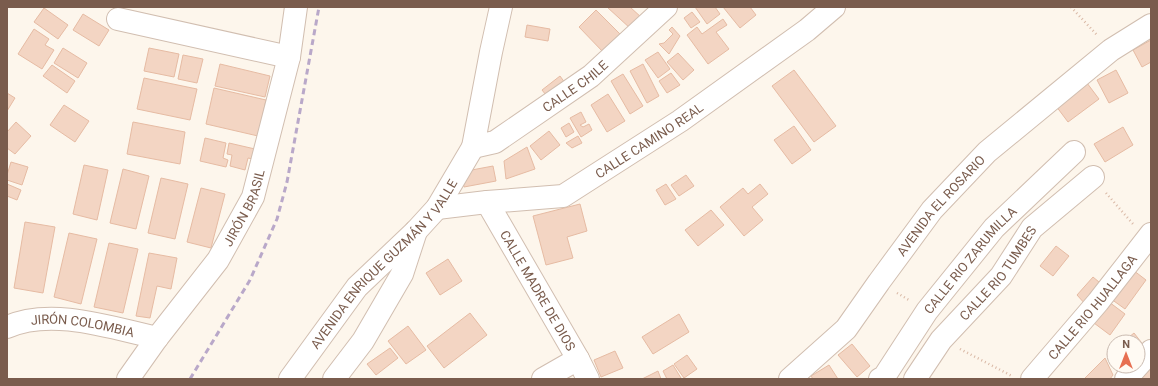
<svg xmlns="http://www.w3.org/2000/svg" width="1158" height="386" viewBox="0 0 1158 386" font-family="Roboto,sans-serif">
<rect width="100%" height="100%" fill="#fdf6ec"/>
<!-- building -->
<g fill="#f3d5c3" stroke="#e6bba3">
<polygon points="607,7 630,7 642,18 631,29"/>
<polygon points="695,7 715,7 720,14 707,24"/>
<polygon points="723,7 750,7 756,15 740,28"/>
<polygon points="44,8 68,25 58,39 34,22"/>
<polygon points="596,10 622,36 604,53 579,27"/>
<polygon points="692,12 700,22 691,28 684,18"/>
<polygon points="83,14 109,30 99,46 73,30"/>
<polygon points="723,19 727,25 716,32 729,49 708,64 687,35 697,27 702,34"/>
<polygon points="527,25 550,29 548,41 525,37"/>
<polygon points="672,27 680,36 669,54 659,44 664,43 673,34 669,30"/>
<polygon points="34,29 49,39 45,45 54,50 42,69 18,54"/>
<polygon points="1151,40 1151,62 1142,67 1133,50"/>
<polygon points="63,48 87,63 78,78 54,63"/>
<polygon points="149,48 179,54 174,77 144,71"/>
<polygon points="658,52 670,69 658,78 645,60"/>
<polygon points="678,53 694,70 683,80 667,62"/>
<polygon points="183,55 203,59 197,83 178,79"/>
<polygon points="220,64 270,76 265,97 215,86"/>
<polygon points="643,64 659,96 647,103 630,71"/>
<polygon points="52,65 75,81 67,93 43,76"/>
<polygon points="794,70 836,126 814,142 772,86"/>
<polygon points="1116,70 1128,93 1109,103 1097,80"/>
<polygon points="671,73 680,85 667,93 659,81"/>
<polygon points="623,74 643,106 630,114 611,81"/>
<polygon points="560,76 568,87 550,100 542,90"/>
<polygon points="144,78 197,89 190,120 137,109"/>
<polygon points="1087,83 1099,99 1068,122 1056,106"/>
<polygon points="214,88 266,100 258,136 206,124"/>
<polygon points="7,93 15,98 7,111"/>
<polygon points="608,94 625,121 607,132 591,105"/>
<polygon points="64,105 89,121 75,142 50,125"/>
<polygon points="581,112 586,122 580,125 583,127 589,124 592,130 581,137 570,118"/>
<polygon points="16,122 31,136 15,154 7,148 7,132"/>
<polygon points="133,122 185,132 180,164 127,154"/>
<polygon points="569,123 574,132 566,137 561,128"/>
<polygon points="794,126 811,150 792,164 774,140"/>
<polygon points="1123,127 1133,145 1105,162 1094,144"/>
<polygon points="549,131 560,145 541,160 530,146"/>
<polygon points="578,136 582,143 572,148 566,143"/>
<polygon points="205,138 226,143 223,158 228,160 226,167 200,161"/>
<polygon points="229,143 255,149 253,159 248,158 245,170 230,166 232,155 227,154"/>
<polygon points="527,147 535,169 506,179 504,161"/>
<polygon points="11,162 28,167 22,185 7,180 7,175"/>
<polygon points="84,165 108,170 97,220 73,214"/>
<polygon points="493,166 496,181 464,187 461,172"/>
<polygon points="123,169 149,176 136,229 110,223"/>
<polygon points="686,175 694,186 679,196 671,185"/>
<polygon points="161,178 188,184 175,239 148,233"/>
<polygon points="7,184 21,190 17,200 7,196"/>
<polygon points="666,184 676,199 665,205 656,190"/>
<polygon points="760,184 768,194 752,207 763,220 744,236 720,207 743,188 748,194"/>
<polygon points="201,188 225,194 211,248 187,242"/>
<polygon points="580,204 587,231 567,237 573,258 546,265 533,216"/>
<polygon points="711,210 724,225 698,246 685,230"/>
<polygon points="25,222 55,227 43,293 14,288"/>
<polygon points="69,233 97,239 81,304 54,297"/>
<polygon points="109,243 138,249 123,313 94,307"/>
<polygon points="1056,246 1069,256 1053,276 1040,266"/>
<polygon points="149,253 177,258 171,289 157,286 150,318 136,316"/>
<polygon points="448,259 462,281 440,295 426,273"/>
<polygon points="1129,267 1146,280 1125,309 1107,296"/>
<polygon points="1093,277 1105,287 1086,305 1077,295"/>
<polygon points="1109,302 1125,314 1110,335 1094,323"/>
<polygon points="470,313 487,335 444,368 427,346"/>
<polygon points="679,314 689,332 653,354 642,337"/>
<polygon points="408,326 426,350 406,364 388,341"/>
<polygon points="1134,333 1145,347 1138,353 1138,342 1123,342"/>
<polygon points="852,344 870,366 857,377 838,355"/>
<polygon points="390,348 398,358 376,375 367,364"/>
<polygon points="1114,349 1114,363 1107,354"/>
<polygon points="615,351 623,368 601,377 594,360"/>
<polygon points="687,355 697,369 684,378 674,364"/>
<polygon points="1105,358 1113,375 1110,379 1084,379"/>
<polygon points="673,365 681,378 679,379 667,379 663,371"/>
<polygon points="829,365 838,379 813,379 811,376"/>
<polygon points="1151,366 1151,379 1139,379"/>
<polygon points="658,371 661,379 642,379"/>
</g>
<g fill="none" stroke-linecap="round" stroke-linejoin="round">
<defs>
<g id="minor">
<path id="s1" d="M 501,7 L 491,52 L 473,147 L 495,142 L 591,76 L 666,7"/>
<polyline points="118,19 289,57"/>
<path id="s2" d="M 487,202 L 578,359 L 588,379"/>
<path id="s3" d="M 437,208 L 487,202 L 563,196 L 680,121 L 807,30 L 834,7"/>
<path id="s4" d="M 7,327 C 52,307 112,328 157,338"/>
<path id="s5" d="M 128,379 L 157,338 L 218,260 L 253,197 L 289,57 L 296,7"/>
<polyline points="334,379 363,341 402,274 416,231"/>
<polyline points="543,379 578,359"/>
<path id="s6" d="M 790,379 L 846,329 L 879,282 L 932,210 L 987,152 L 1111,50 L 1151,25"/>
<path id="s7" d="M 880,379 L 884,377 L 927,311 L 994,228 L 1074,152"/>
<path id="s8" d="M 915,379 L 941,340 L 1001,276 L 1032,228 L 1093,177"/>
<path id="s9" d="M 1032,379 L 1098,302 L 1151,234"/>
<polyline points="1126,379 1151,351"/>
</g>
<g id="tertiary">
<path id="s10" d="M 290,379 L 357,287 L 416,231 L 437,208 L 473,147"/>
</g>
</defs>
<!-- minor casing -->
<use href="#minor" stroke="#d1beb0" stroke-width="24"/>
<!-- tertiary casing -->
<use href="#tertiary" stroke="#d1beb0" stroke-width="24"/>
<!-- path -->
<g stroke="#d9b8a5" stroke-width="2.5" stroke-dasharray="1 3" stroke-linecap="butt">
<polyline points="1071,7 1097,35"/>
<polyline points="1106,193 1133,224"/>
<polyline points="897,293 909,300"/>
<polyline points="960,349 1012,376"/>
</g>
<!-- minor -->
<use href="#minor" stroke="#fff" stroke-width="22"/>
<!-- tertiary -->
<use href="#tertiary" stroke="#fff" stroke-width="22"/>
<!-- rail -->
<polyline stroke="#b9a8c9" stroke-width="3" stroke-dasharray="6 4" stroke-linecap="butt" points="190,379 250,280 277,219 287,182 319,7"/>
</g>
<g text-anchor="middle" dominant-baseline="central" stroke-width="3.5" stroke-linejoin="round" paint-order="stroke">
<!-- street labels -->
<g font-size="13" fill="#7a5c4d" stroke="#fffaf3">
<text stroke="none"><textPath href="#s1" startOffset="263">CALLE CHILE</textPath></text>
<text stroke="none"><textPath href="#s3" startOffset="229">CALLE CAMINO REAL</textPath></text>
<text stroke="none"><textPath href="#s6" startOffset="231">AVENIDA EL ROSARIO</textPath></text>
<text stroke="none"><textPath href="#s5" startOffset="208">JIRÓN BRASIL</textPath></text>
<text stroke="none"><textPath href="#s7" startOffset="150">CALLE RIO ZARUMILLA</textPath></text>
<text stroke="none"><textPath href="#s10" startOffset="149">AVENIDA ENRIQUE GUZMÁN Y VALLE</textPath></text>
<text stroke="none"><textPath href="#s8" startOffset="135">CALLE RIO TUMBES</textPath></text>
<text stroke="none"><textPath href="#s2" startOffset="102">CALLE MADRE DE DIOS</textPath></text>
<text stroke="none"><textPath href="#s9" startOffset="94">CALLE RIO HUALLAGA</textPath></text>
<text stroke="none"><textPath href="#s4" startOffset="77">JIRÓN COLOMBIA</textPath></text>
</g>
</g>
<!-- border -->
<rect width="1158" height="386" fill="none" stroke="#7a5c4d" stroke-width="16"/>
<!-- north arrow -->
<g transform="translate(1126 354)"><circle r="19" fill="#fffaf3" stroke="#cabbb1"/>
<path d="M0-3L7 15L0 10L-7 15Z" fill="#e76f51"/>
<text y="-6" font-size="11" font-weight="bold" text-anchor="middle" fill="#7a5c4d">N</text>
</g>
</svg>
